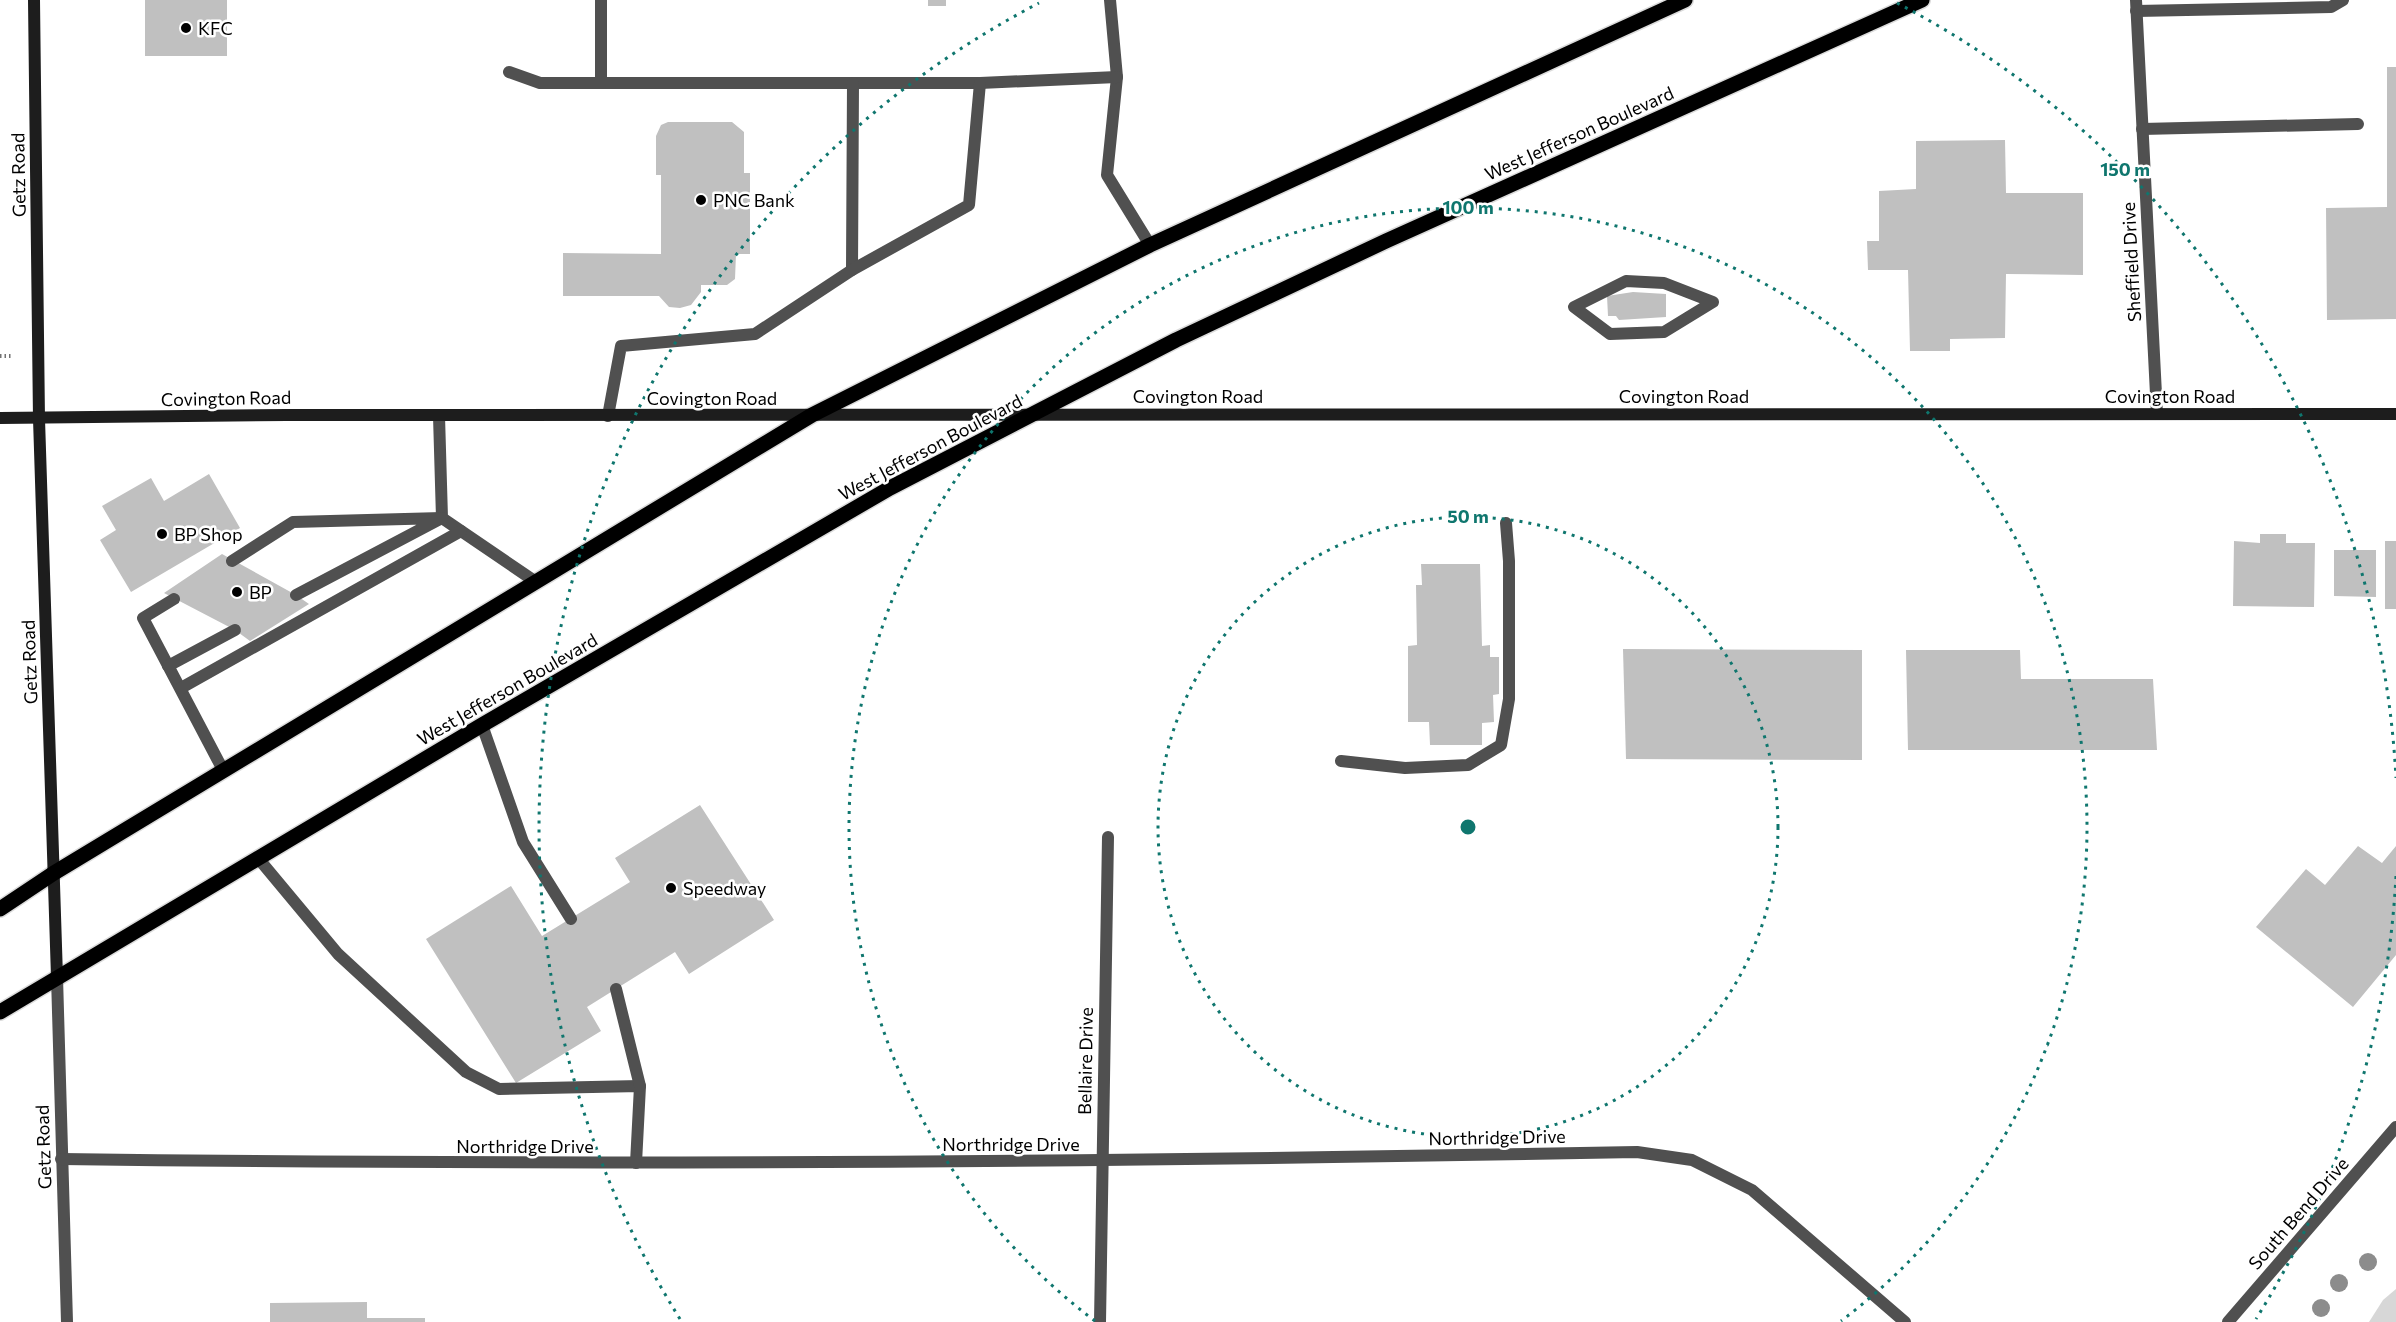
<svg xmlns="http://www.w3.org/2000/svg" width="2396" height="1322" viewBox="0 0 2396 1322" font-family="Commissioner,sans-serif">
<rect width="100%" height="100%" fill="#fff"/>
<!-- green -->
<polygon fill="#d7d7d7" points="2396,1289 2396,1322 2369,1322 2383,1300"/>
<!-- building -->
<g fill="#c0c0c0">
<rect x="145" y="0" width="82" height="56"/>
<rect x="928" y="0" width="18" height="6"/>
<polygon points="2387,67 2396,67 2396,319 2327,320 2326,208 2387,207"/>
<polygon points="668,122 732,122 744,132 744,173 750,173 750,254 736,254 735,279 727,285 701,285 701,292 691,305 680,308 669,307 659,296 563,296 563,253 661,254 661,175 656,175 656,136 661,125"/>
<polygon points="2005,140 2006,193 2083,193 2083,275 2006,274 2005,338 1950,339 1950,351 1910,351 1908,270 1868,270 1867,241 1879,241 1879,191 1916,189 1916,141"/>
<polygon points="1633,292 1666,294 1666,317 1619,320 1616,316 1608,316 1607,296"/>
<polygon points="209,474 240,528 131,592 100,540 116,530 102,506 151,478 164,501"/>
<polygon points="2260,534 2286,534 2286,543 2315,543 2314,607 2233,606 2234,541 2260,543"/>
<rect x="2385" y="541" width="11" height="68"/>
<polygon points="2334,550 2376,550 2376,597 2334,596"/>
<polygon points="222,554 296,595 309,604 250,641 235,630 164,593"/>
<polygon points="1421,564 1480,564 1482,646 1490,645 1490,657 1499,657 1499,694 1493,695 1494,722 1482,723 1482,745 1430,745 1429,722 1408,722 1408,646 1417,645 1416,585 1422,585"/>
<polygon points="1623,649 1862,650 1862,760 1626,759"/>
<polygon points="1906,650 2020,650 2021,679 2153,679 2157,750 1908,750"/>
<polygon points="700,805 774,920 689,974 675,952 587,1007 601,1031 516,1083 426,939 511,886 542,936 630,882 615,858"/>
<polygon points="2358,846 2382,863 2396,846 2396,955 2353,1007 2256,927 2306,869 2325,885"/>
<polygon points="367,1302 367,1318 425,1318 425,1322 270,1322 270,1303"/>
</g>
<g fill="none" stroke-linecap="round" stroke-linejoin="round">
<defs>
<g id="primary">
<polyline points="0,909 54,873 812,415 1150,245 1685,0"/>
<polyline points="0,1012 482,725 890,488 1176,340 1386,241 1922,0"/>
</g>
</defs>
<!-- primary casing -->
<use href="#primary" stroke="#dbdbdb" stroke-width="18"/>
<!-- path -->
<polyline stroke="#727272" stroke-width="4" stroke-dasharray="1.5 3" stroke-linecap="butt" points="0,356 11,356"/>
<!-- lane -->
<g stroke="#505050" stroke-width="12">
<polyline points="601,0 601,83"/>
<polyline points="1110,0 1117,77 1107,175 1150,245"/>
<polyline points="2136,11 2331,7 2343,0"/>
<polyline points="509,72 540,83 980,83 1117,77"/>
<polyline points="2142,129 2358,124"/>
<polyline points="852,270 853,83"/>
<polygon points="1626,281 1664,283 1713,302 1664,332 1610,334 1574,307"/>
<polyline points="439,416 442,518 536,582"/>
<polyline points="608,416 621,346 755,334 852,270 969,205 980,83"/>
<polyline points="232,561 293,522 442,518 296,595"/>
<polyline points="174,599 143,618 223,770"/>
<polyline points="168,666 235,630"/>
<polyline points="181,688 461,531"/>
<polyline points="482,725 523,842 571,919"/>
<polyline points="1341,761 1405,768 1468,765 1501,745 1509,699 1509,561 1506,523"/>
<polyline points="258,858 338,954 466,1072 499,1089 640,1086 636,1163"/>
<polyline points="616,989 640,1086"/>
</g>
<!-- street -->
<g stroke="#505050" stroke-width="12">
<polyline points="2136,0 2157,414"/>
<polyline points="57,977 67,1322"/>
<path d="M 61,1159 C 587,1166 1112,1162 1637,1152 L 1692,1160 L 1752,1190 L 1905,1322"/>
<polyline points="1100,1322 1108,837"/>
<polyline points="2228,1322 2396,1127"/>
</g>
<!-- secondary -->
<g stroke="#1d1d1d" stroke-width="12">
<polyline points="34,0 39,419 57,977"/>
<polyline points="0,418 287,415 2396,414"/>
</g>
<!-- primary -->
<use href="#primary" stroke="#000" stroke-width="15"/>
</g>
<!-- trees -->
<g fill="#8c8c8c">
<circle cx="2368" cy="1262" r="9"/>
<circle cx="2339" cy="1283" r="9"/>
<circle cx="2321" cy="1308" r="9"/>
</g>
<!-- distance rings -->
<g fill="none" stroke="#0f766e" stroke-width="3" stroke-dasharray="3 6">
<circle cx="1468" cy="827" r="310"/>
<path d="M1095 1321A619 619 0 1 1 1841 1321"/>
<path d="M2396 876A929 929 0 0 1 2256 1319M680 1319A929 929 0 0 1 1039 3M1897 3A929 929 0 0 1 2396 778"/>
</g>
<!-- markers -->
<g fill="#000" stroke="#fff" stroke-width="2">
<circle cx="186" cy="28" r="6"/>
<circle cx="701" cy="200" r="6"/>
<circle cx="162" cy="534" r="6"/>
<circle cx="237" cy="592" r="6"/>
<circle cx="671" cy="888" r="6"/>
</g>
<g text-anchor="middle" dominant-baseline="central" stroke-width="5" stroke-linejoin="round" paint-order="stroke">
<!-- poi labels -->
<g font-size="18" fill="#000" stroke="#fff" text-anchor="start">
<text x="198" y="28">KFC</text>
<text x="713" y="200">PNC Bank</text>
<text x="174" y="534">BP Shop</text>
<text x="249" y="592">BP</text>
<text x="683" y="888">Speedway</text>
</g>
<!-- street labels -->
<g font-size="18" fill="#000" stroke="#fff">
<text transform="translate(1579 133) rotate(-24)">West Jefferson Boulevard</text>
<text transform="translate(18 175) rotate(-91)">Getz Road</text>
<text transform="translate(2131 262) rotate(-93)">Sheffield Drive</text>
<text x="1198" y="396">Covington Road</text>
<text x="1684" y="396">Covington Road</text>
<text x="2170" y="396">Covington Road</text>
<text transform="translate(226 398) rotate(-1)">Covington Road</text>
<text x="712" y="398">Covington Road</text>
<text transform="translate(930 447) rotate(-28)">West Jefferson Boulevard</text>
<text transform="translate(29 662) rotate(-92)">Getz Road</text>
<text transform="translate(507 689) rotate(-30)">West Jefferson Boulevard</text>
<text transform="translate(1085 1061) rotate(-89)">Bellaire Drive</text>
<text transform="translate(1497 1137) rotate(-1)">Northridge Drive</text>
<text x="1011" y="1144">Northridge Drive</text>
<text x="525" y="1146">Northridge Drive</text>
<text transform="translate(43 1147) rotate(-92)">Getz Road</text>
<text transform="translate(2298 1213) rotate(-49)">South Bend Drive</text>
</g>
</g>
<circle cx="1468" cy="827" r="9" fill="#0f766e" stroke="#fff" stroke-width="3"/>
<g font-size="18" text-anchor="middle" font-weight="bold" fill="#0f766e" stroke="#fff" stroke-width="5" stroke-linejoin="round" paint-order="stroke">
<text x="2125" y="176">150 m</text>
<text x="1468" y="214">100 m</text>
<text x="1468" y="523">50 m</text>
</g>
</svg>
